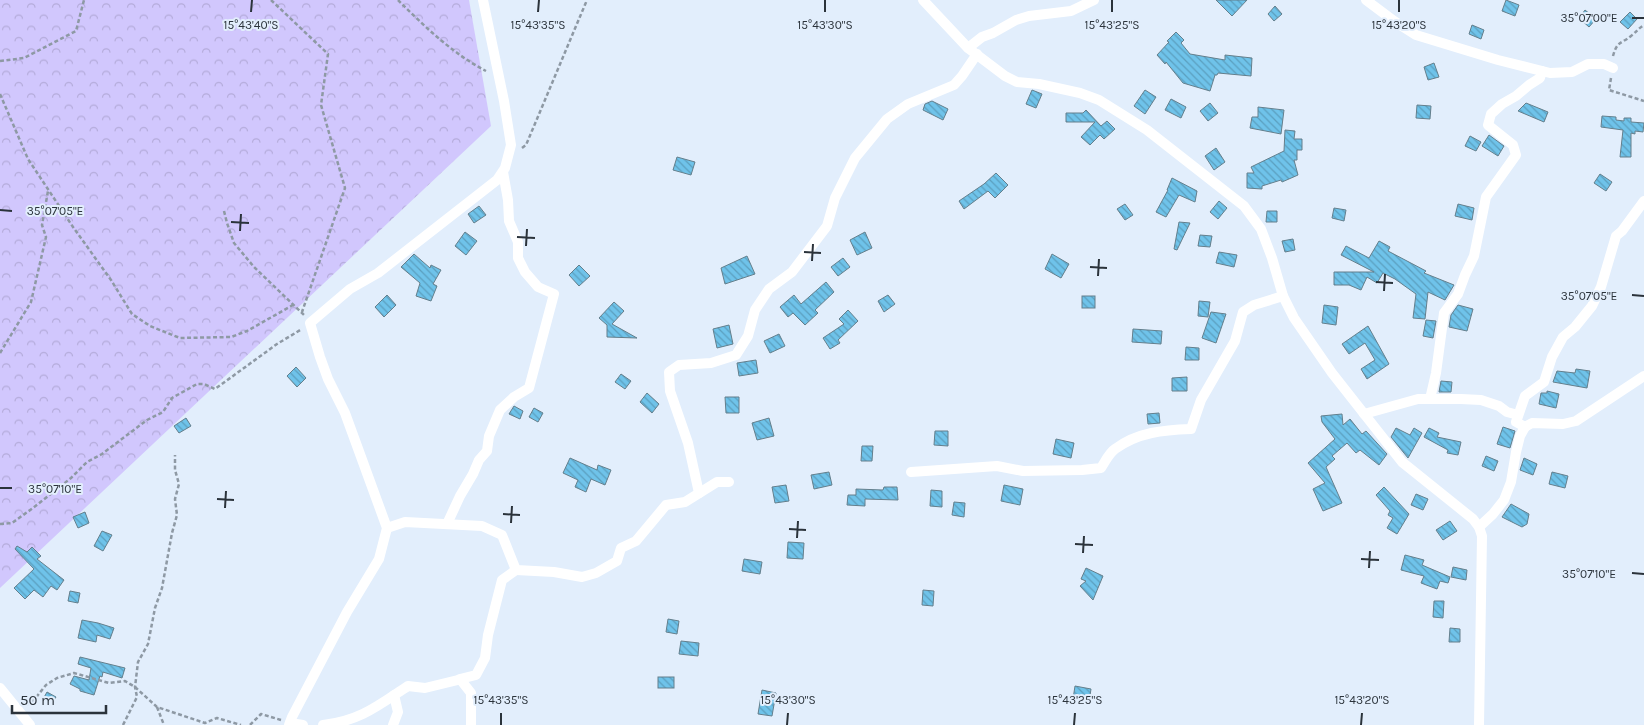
<svg xmlns="http://www.w3.org/2000/svg" width="1644" height="725" viewBox="0 0 1644 725" font-family="Karla,sans-serif">
<defs>
<pattern id="forest-crowns" width="20" height="18" patternUnits="userSpaceOnUse" patternTransform="scale(1.25)"><rect width="20" height="18" fill="#d1c7fd"/><path d="M2 6a3 3 0 1 1 6 0M12 15a3 3 0 1 1 6 0" fill="none" stroke="#b4abda"/></pattern>
<pattern id="building-back-hatch" width="6" height="6" patternUnits="userSpaceOnUse" patternTransform="scale(1.25)"><rect width="6" height="6" fill="#6fc3ea"/><path d="M-1 5l2 2M0 0l6 6M5-1l2 2" fill="none" stroke="#5b9fbf"/></pattern>
</defs>
<rect width="100%" height="100%" fill="#e2eefc"/>
<!-- forest -->
<polygon fill="url(#forest-crowns)" points="0,0 469,0 491,126 0,588"/>
<!-- building -->
<g fill="url(#building-back-hatch)" stroke="#647f8c">
<polygon points="1216,0 1247,0 1232,16"/>
<polygon points="1506,0 1519,5 1515,16 1502,11"/>
<polygon points="1275,6 1282,14 1274,21 1268,14"/>
<polygon points="1585,10 1596,19 1589,27 1579,18"/>
<polygon points="1630,12 1637,19 1628,29 1620,22"/>
<polygon points="1472,25 1484,30 1481,39 1469,34"/>
<polygon points="1176,32 1184,40 1181,43 1190,54 1225,60 1225,55 1252,58 1251,76 1218,73 1217,75 1215,75 1210,91 1183,83 1166,62 1165,64 1157,55 1169,42 1167,41"/>
<polygon points="1434,63 1439,77 1428,80 1424,67"/>
<polygon points="1032,90 1042,94 1036,108 1026,104"/>
<polygon points="1145,90 1156,97 1145,114 1134,106"/>
<polygon points="1171,99 1186,107 1181,118 1165,110"/>
<polygon points="932,101 948,109 943,120 923,110 925,104"/>
<polygon points="1210,103 1218,113 1208,121 1200,111"/>
<polygon points="1526,103 1548,112 1544,122 1518,111"/>
<polygon points="1417,105 1431,106 1430,119 1416,118"/>
<polygon points="1258,107 1284,110 1281,134 1250,128 1252,117 1258,117"/>
<polygon points="1086,110 1101,126 1107,121 1115,129 1104,139 1100,135 1090,145 1081,137 1095,122 1066,122 1066,113 1083,113"/>
<polygon points="1602,116 1616,117 1616,120 1624,121 1624,118 1631,118 1631,122 1644,123 1643,132 1635,131 1635,134 1631,133 1631,157 1620,157 1623,130 1601,127"/>
<polygon points="1285,130 1295,131 1294,139 1302,139 1302,150 1297,150 1297,160 1294,160 1298,175 1282,182 1281,180 1262,186 1262,189 1247,188 1247,173 1254,173 1251,167 1284,151"/>
<polygon points="1489,135 1504,146 1498,156 1482,146"/>
<polygon points="1470,136 1481,142 1476,151 1465,146"/>
<polygon points="1216,148 1225,162 1214,170 1205,156"/>
<polygon points="677,157 695,162 691,175 673,170"/>
<polygon points="996,173 1008,185 995,198 988,191 964,209 959,201 984,184"/>
<polygon points="1600,174 1612,182 1606,191 1594,183"/>
<polygon points="1172,178 1197,191 1195,202 1179,195 1166,217 1156,212 1168,190 1167,190"/>
<polygon points="1219,201 1227,208 1218,219 1210,212"/>
<polygon points="1125,204 1133,215 1125,220 1117,209"/>
<polygon points="1458,204 1474,208 1472,220 1455,216"/>
<polygon points="479,206 486,215 474,223 468,214"/>
<polygon points="1334,208 1346,210 1344,221 1332,218"/>
<polygon points="1267,211 1277,211 1277,222 1266,222"/>
<polygon points="1179,222 1190,223 1177,250 1174,249"/>
<polygon points="465,232 477,241 466,255 455,246"/>
<polygon points="865,232 872,248 857,255 850,240"/>
<polygon points="1200,235 1212,236 1210,247 1198,246"/>
<polygon points="1293,239 1295,250 1285,252 1282,241"/>
<polygon points="1379,241 1390,247 1388,251 1426,271 1424,273 1454,285 1445,300 1428,292 1425,319 1413,318 1416,294 1395,279 1383,273 1377,283 1367,277 1361,290 1349,285 1334,285 1334,272 1374,272 1341,255 1346,246 1369,258"/>
<polygon points="1219,252 1237,255 1234,267 1216,263"/>
<polygon points="414,254 430,268 431,265 441,270 433,284 437,286 431,301 416,296 420,283 401,267"/>
<polygon points="1052,254 1069,264 1061,278 1045,269"/>
<polygon points="747,256 755,274 725,284 721,268"/>
<polygon points="843,258 850,267 838,276 831,267"/>
<polygon points="579,265 590,276 579,286 569,275"/>
<polygon points="826,282 834,292 815,310 818,313 805,325 793,313 788,317 780,307 794,295 801,304"/>
<polygon points="387,295 396,305 384,317 375,307"/>
<polygon points="888,295 895,304 884,312 878,301"/>
<rect x="1082" y="296" width="13" height="12"/>
<polygon points="1199,301 1210,302 1208,317 1198,316"/>
<polygon points="614,302 624,311 612,324 637,338 607,337 607,325 599,318"/>
<polygon points="1324,305 1338,307 1336,325 1322,323"/>
<polygon points="1458,305 1473,309 1467,331 1449,327 1451,315"/>
<polygon points="848,310 858,321 838,340 840,343 830,349 823,338 844,324 839,319"/>
<polygon points="1211,312 1226,314 1216,343 1202,338"/>
<polygon points="1426,320 1436,321 1433,338 1423,336"/>
<polygon points="729,325 733,344 717,348 713,329"/>
<polygon points="1368,326 1389,364 1367,379 1361,369 1375,360 1365,343 1349,354 1342,344"/>
<polygon points="1133,329 1162,331 1161,344 1132,342"/>
<polygon points="779,334 785,346 770,353 764,341"/>
<polygon points="1186,347 1199,348 1199,360 1185,360"/>
<polygon points="756,360 758,373 739,376 737,363"/>
<polygon points="296,367 306,378 297,387 287,376"/>
<polygon points="1576,369 1590,371 1587,388 1553,382 1557,371 1575,373"/>
<polygon points="621,374 631,381 625,389 615,382"/>
<polygon points="1187,377 1187,391 1172,391 1172,378"/>
<polygon points="1441,381 1452,382 1451,392 1439,392"/>
<polygon points="1547,391 1559,394 1556,408 1539,404 1541,393 1547,393"/>
<polygon points="647,393 659,404 652,413 640,402"/>
<polygon points="725,397 739,397 739,413 726,413"/>
<polygon points="514,406 523,411 520,419 509,414"/>
<polygon points="534,408 543,413 538,422 529,417"/>
<polygon points="1159,413 1160,423 1148,424 1147,414"/>
<polygon points="1342,414 1343,425 1350,419 1362,434 1366,431 1387,454 1379,465 1360,450 1356,453 1347,443 1332,456 1335,459 1326,467 1342,503 1323,511 1313,489 1325,483 1308,463 1335,439 1322,422 1321,416"/>
<polygon points="186,418 191,426 179,433 174,426"/>
<polygon points="769,418 774,436 757,440 752,423"/>
<polygon points="1503,427 1515,431 1510,448 1497,444"/>
<polygon points="1396,428 1410,435 1414,428 1422,433 1408,458 1391,437"/>
<polygon points="1429,428 1439,433 1437,437 1461,442 1458,455 1447,453 1448,450 1424,437"/>
<polygon points="935,431 948,431 948,446 934,445"/>
<polygon points="1056,439 1074,443 1071,458 1053,454"/>
<polygon points="862,446 873,446 872,461 861,461"/>
<polygon points="1486,456 1498,461 1494,471 1482,466"/>
<polygon points="570,458 597,470 598,465 611,470 605,485 591,479 586,492 575,487 578,480 563,473"/>
<polygon points="1524,458 1537,464 1533,475 1520,470"/>
<polygon points="829,472 832,485 814,489 811,475"/>
<polygon points="1552,472 1568,476 1565,488 1549,484"/>
<polygon points="786,485 789,501 775,503 772,487"/>
<polygon points="1004,485 1023,489 1020,505 1001,501"/>
<polygon points="884,487 897,487 898,500 865,499 865,506 847,505 848,495 856,495 856,489 883,490"/>
<polygon points="1384,487 1409,514 1397,534 1387,528 1393,518 1388,515 1390,511 1376,495"/>
<polygon points="931,490 942,491 942,507 930,506"/>
<polygon points="1416,494 1428,499 1423,510 1411,505"/>
<polygon points="954,502 965,503 964,517 952,515"/>
<polygon points="1511,504 1529,514 1527,524 1522,527 1502,517"/>
<polygon points="85,512 89,523 78,528 73,517"/>
<polygon points="1450,521 1457,531 1443,540 1436,530"/>
<polygon points="102,531 112,535 103,551 94,546"/>
<polygon points="788,542 804,543 803,559 787,558"/>
<polygon points="17,546 27,552 32,547 41,556 37,559 64,580 57,590 51,586 43,597 34,590 25,599 14,588 34,569 15,549"/>
<polygon points="1405,555 1424,560 1422,565 1450,577 1448,583 1440,581 1437,589 1421,583 1424,576 1401,570"/>
<polygon points="744,559 762,562 760,574 742,571"/>
<polygon points="1453,567 1467,570 1466,580 1451,577"/>
<polygon points="1086,568 1103,576 1093,600 1080,586 1086,581 1081,579"/>
<polygon points="923,590 934,591 933,606 922,605"/>
<polygon points="70,591 80,593 78,603 68,601"/>
<polygon points="1434,601 1444,601 1443,618 1433,617"/>
<polygon points="668,619 679,621 677,634 666,632"/>
<polygon points="82,620 98,623 114,628 110,639 97,635 96,642 78,638"/>
<polygon points="1450,628 1460,629 1460,642 1449,642"/>
<polygon points="681,641 699,643 698,656 679,654"/>
<polygon points="80,657 125,668 122,678 103,672 102,677 100,676 94,695 80,691 80,689 70,684 74,676 89,680 91,668 78,664"/>
<rect x="658" y="677" width="16" height="11"/>
<polygon points="1075,686 1091,689 1089,702 1073,699"/>
<polygon points="762,690 776,693 772,716 758,714"/>
<polygon points="47,692 56,697 50,706 42,701"/>
</g>
<g fill="none" stroke-linecap="round" stroke-linejoin="round">
<!-- path -->
<g stroke="#8e99a4" stroke-width="2.5" stroke-dasharray="4 2.5" stroke-linecap="butt">
<polyline points="271,0 328,54 321,105 345,188 302,312"/>
<path d="M 398,0 C 424,26 453,54 486,71"/>
<path d="M 1613,56 C 1617,41 1621,44 1631,36 C 1636,32 1639,28 1644,25"/>
<polyline points="0,61 24,58 76,31 84,0"/>
<polyline points="1611,78 1609,90 1644,101"/>
<polyline points="0,94 28,159 73,227 111,280 132,314 150,326 180,338 231,337 247,331 293,305"/>
<polyline points="522,148 526,145 587,0"/>
<polyline points="224,211 227,223 234,243 254,267 304,315"/>
<polyline points="0,353 31,302 46,237 42,225 48,191"/>
<polyline points="0,524 12,523 33,508 71,478 87,462 102,454 147,420 163,412 172,398 197,384 204,384 215,389 277,344 302,329"/>
<polyline points="26,705 34,700 46,685 57,678 74,673 109,683 125,681 135,687 157,707 205,723 217,718 241,725"/>
<polyline points="157,707 164,725"/>
<polyline points="123,725 137,697 135,687 138,662 148,644 155,608 162,588 172,533 177,515 175,499 179,484 175,470 175,455"/>
<polyline points="250,725 261,714 281,720"/>
</g>
<!-- street -->
<g stroke="#fff" stroke-width="10">
<polyline points="923,0 968,48 1005,76 1017,82 1039,84 1080,93 1099,100 1147,130 1244,206 1261,229 1272,258 1283,296 1294,318 1332,373 1402,462 1473,519 1479,527 1482,536 1479,725"/>
<polyline points="1366,0 1394,21 1416,35 1498,60 1550,73 1572,72 1588,64 1604,64 1613,68"/>
<polyline points="968,48 982,37 993,33 1016,20 1029,16 1071,11 1094,0"/>
<polyline points="1430,399 1436,373 1444,313 1458,294 1465,275 1474,256 1486,197 1516,155 1513,145 1488,125 1491,114 1502,104 1516,96 1529,85 1540,78 1542,71"/>
<polyline points="1364,414 1418,399 1461,399 1481,400 1499,406 1507,412 1518,415"/>
<polyline points="1525,427 1516,422 1525,396 1544,382 1552,357 1563,337 1575,327 1592,306 1601,287 1616,236 1622,231 1644,201"/>
<path d="M 911,472 L 997,466 L 1023,471 L 1082,470 L 1101,468 C 1105,462 1109,453 1115,449 C 1138,432 1164,430 1191,429 L 1201,400 L 1235,341 L 1243,312 L 1254,305 L 1283,296"/>
<polyline points="699,493 688,443 670,391 669,372 679,365 711,363 736,355 748,336 755,310 769,289 792,272 827,226 835,198 855,158 887,119 908,104 954,85 962,76 977,54"/>
<polyline points="447,524 460,496 473,474 479,460 487,451 489,436 500,410 514,397 529,388 554,294 538,287 525,272 518,258 518,242 509,221 508,200 503,172"/>
<polyline points="1479,527 1493,514 1504,500 1511,482 1516,452 1520,436 1525,427 1532,423 1563,424 1576,421 1644,376"/>
<polyline points="387,528 405,522 482,526 502,535 516,570 554,572 582,577 596,573 617,561 621,548 636,541 666,505 685,502 717,482 729,482"/>
<polyline points="0,688 30,725"/>
<polyline points="290,723 303,725"/>
<polyline points="289,725 292,717 347,612 379,559 387,528 345,413 328,379 320,357 310,323 350,289 378,273 497,180 505,168 511,145 504,101 483,0"/>
<path d="M 323,725 C 360,721 379,705 408,686 L 425,688 L 462,679"/>
<polyline points="393,725 398,712 394,695"/>
<polyline points="471,725 471,693 460,679 476,675 485,658 488,635 502,580 516,570"/>
</g>
</g>
<!-- ticks -->
<path fill="none" stroke="#2b333b" stroke-width="2" d="M 251,12 L 252,0M 538,12 L 539,0M 825,12 L 825,0M 1112,12 L 1112,0M 1399,12 L 1399,0M 1632,18 L 1644,18M 0,210 L 12,211M 231,222 L 249,223M 240,231 L 241,214M 517,237 L 535,238M 526,246 L 527,229M 804,252 L 821,253M 812,261 L 813,244M 1090,267 L 1107,268M 1098,276 L 1099,259M 1376,282 L 1393,283M 1384,291 L 1385,274M 1632,295 L 1644,296M 0,488 L 12,488M 217,499 L 234,500M 225,508 L 226,491M 503,514 L 520,515M 511,523 L 512,506M 789,529 L 806,530M 797,538 L 798,521M 1075,544 L 1093,545M 1083,553 L 1084,536M 1361,559 L 1379,560M 1369,568 L 1370,551M 1632,573 L 1644,574M 501,725 L 501,713M 787,725 L 788,713M 1074,725 L 1075,713M 1361,725 L 1362,713"/>
<g font-size="12" text-anchor="middle" fill="#2b333b" stroke="#e2eefc" stroke-width="4" stroke-linejoin="round" paint-order="stroke">
<text x="1589" y="22">35°07'00"E</text>
<text x="251" y="29">15°43'40"S</text>
<text x="538" y="29">15°43'35"S</text>
<text x="825" y="29">15°43'30"S</text>
<text x="1112" y="29">15°43'25"S</text>
<text x="1399" y="29">15°43'20"S</text>
<text x="55" y="215">35°07'05"E</text>
<text x="1589" y="300">35°07'05"E</text>
<text x="55" y="493">35°07'10"E</text>
<text x="1589" y="578">35°07'10"E</text>
<text x="501" y="704">15°43'35"S</text>
<text x="788" y="704">15°43'30"S</text>
<text x="1075" y="704">15°43'25"S</text>
<text x="1362" y="704">15°43'20"S</text>
</g>
<!-- scale -->
<path d="M12 705v8h94v-8" fill="none" stroke="#2b333b" stroke-width="2.5"/>
<text x="20" y="705" font-size="15" fill="#2b333b" stroke="#e2eefc" stroke-width="4" paint-order="stroke">50 m</text>
</svg>
